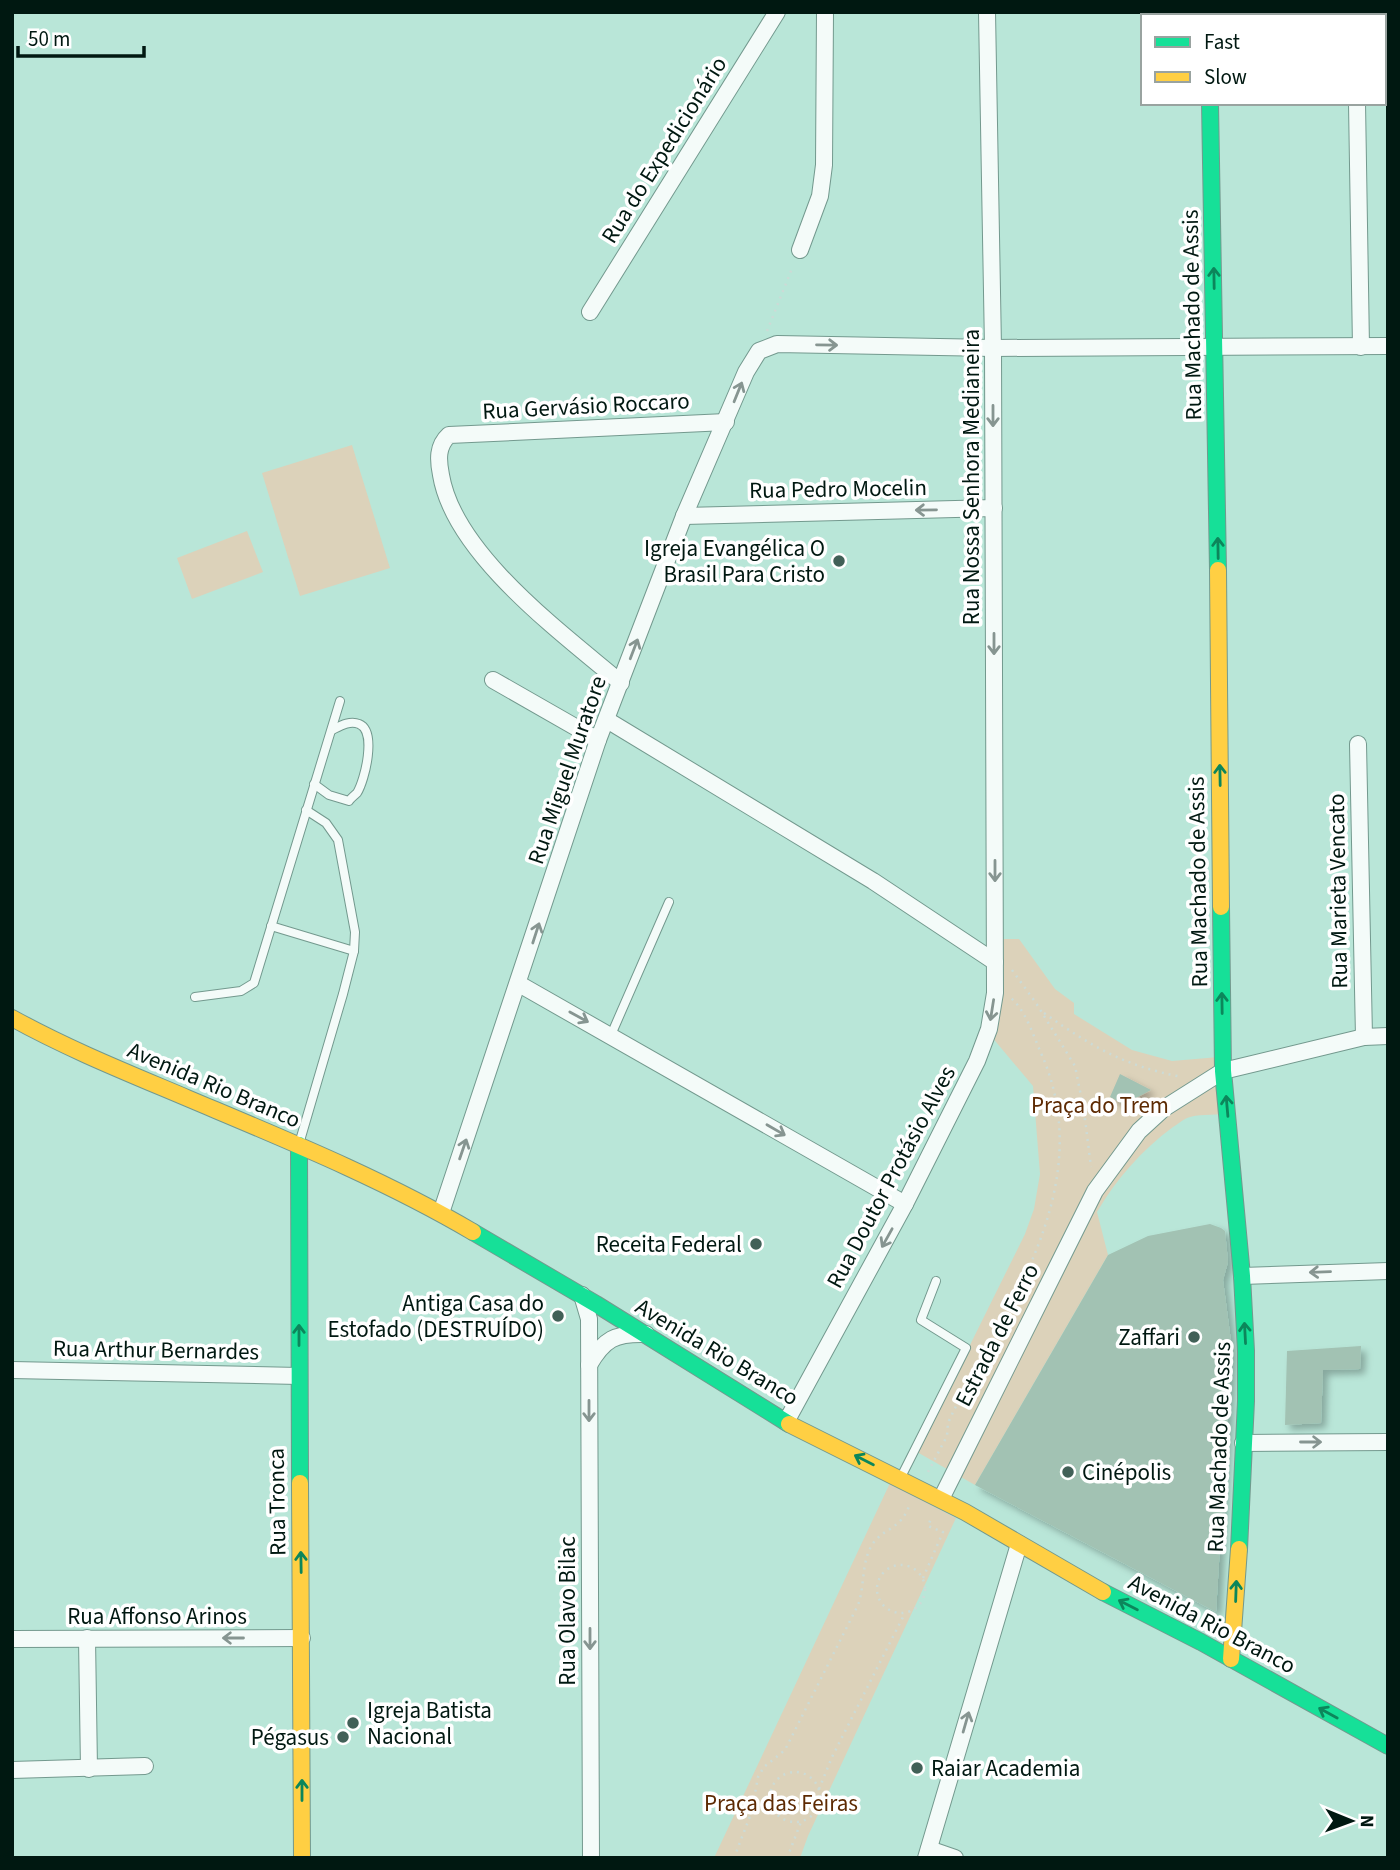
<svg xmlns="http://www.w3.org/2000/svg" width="1400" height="1870" viewBox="0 0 1400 1870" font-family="'Source Sans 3',sans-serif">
<defs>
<filter id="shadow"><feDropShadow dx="5" dy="5" stdDeviation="3.5" flood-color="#0004"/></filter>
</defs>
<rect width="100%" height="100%" fill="#b9e6d8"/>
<!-- green -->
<g fill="#dcd2ba">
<polygon points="352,445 390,568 300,596 262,473"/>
<polygon points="247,531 263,572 192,599 177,558"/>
<path d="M 997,939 L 1019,939 L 1055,989 L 1074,1003 L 1074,1014 L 1132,1050 L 1172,1061 L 1219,1057 L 1225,1114 C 1213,1115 1197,1114 1187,1118 C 1182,1120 1177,1125 1173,1127 C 1142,1150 1117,1178 1097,1212 L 1108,1255 L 975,1485 L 917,1452 L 1025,1234 L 1034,1209 L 1040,1174 L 1033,1086 L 991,1036 Z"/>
<polygon points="890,1483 956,1518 808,1836 800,1858 714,1858"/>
</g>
<!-- building -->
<g fill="#a2c2b3" filter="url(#shadow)">
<polygon points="1120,1074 1151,1090 1136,1098 1127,1106 1110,1097"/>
<polygon points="1210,1224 1221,1228 1225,1231 1228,1262 1223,1280 1232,1349 1216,1612 975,1485 1108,1255 1148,1236"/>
<polygon points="1361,1346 1360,1369 1323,1370 1321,1423 1285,1425 1287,1351"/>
</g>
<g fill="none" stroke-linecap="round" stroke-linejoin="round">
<defs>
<g id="lane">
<path d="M 314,784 L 329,795 L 349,801 C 350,799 356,794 357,793 C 365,780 377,731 359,724 C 350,720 340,726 332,730"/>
<polyline points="271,926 354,951"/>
<polyline points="195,997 241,991 254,983 340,701"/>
<polyline points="611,1035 669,902"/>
<polyline points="299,1144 343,994 354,951 355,932 338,840 326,823 306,810"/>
<polyline points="900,1479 966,1348 921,1320 936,1281"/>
</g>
<g id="street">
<polyline points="1207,12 1207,16"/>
<polyline points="1358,16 1358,12"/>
<polyline points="1357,103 1361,347"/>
<polyline points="800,250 820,196 824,165 825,12"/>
<polyline points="590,312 777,12"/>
<polyline points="684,516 994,508"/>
<polyline points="493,680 598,740"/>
<path d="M 621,683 C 562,633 454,554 441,475 C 438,460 437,446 449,435 L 726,422"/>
<polyline points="607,720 873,881 995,962"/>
<polyline points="1358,744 1364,1037"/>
<polyline points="519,984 905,1204"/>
<polyline points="441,1213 598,740 684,516 746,372 759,351 777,344 993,348 1388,346"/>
<polyline points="1242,1276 1388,1271"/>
<polyline points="582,1295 589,1319 591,1858"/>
<path d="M 589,1365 C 604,1339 615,1333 646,1334"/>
<polyline points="12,1370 299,1376"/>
<polyline points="786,1422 905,1204 977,1061 989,1029 995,993 993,348 987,12"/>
<polyline points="1243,1443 1388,1442"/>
<polyline points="941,1499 1095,1191 1139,1131 1163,1109 1223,1071 1364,1037 1388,1036"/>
<polyline points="87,1638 89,1769"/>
<polyline points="12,1639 302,1638"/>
<polyline points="12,1770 145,1766"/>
<polyline points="929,1849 955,1858"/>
<polyline points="926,1858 1019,1544"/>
</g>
<g id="fast">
<polyline points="1210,103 1218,570"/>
<polyline points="1221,907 1223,1071 1242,1276 1246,1351 1246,1401 1239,1549"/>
<polyline points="299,1145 300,1483"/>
<polyline points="473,1232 596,1304 789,1424"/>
<polyline points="1103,1592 1201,1642 1388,1746"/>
</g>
<g id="slow">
<polyline points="1218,570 1221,907"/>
<path d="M 12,1018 C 68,1049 128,1073 187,1098 C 284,1139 383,1179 473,1232"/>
<polyline points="789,1424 965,1512 1103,1592"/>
<polyline points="300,1483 302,1858"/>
<polyline points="1231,1659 1239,1549"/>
</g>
</defs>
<!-- lane casing -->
<use href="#lane" stroke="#73998e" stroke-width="10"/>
<!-- street casing -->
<use href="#street" stroke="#73998e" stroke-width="18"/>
<!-- fast casing -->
<use href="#fast" stroke="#73998e" stroke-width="18"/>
<!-- slow casing -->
<use href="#slow" stroke="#73998e" stroke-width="18"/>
<!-- path -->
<g stroke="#ccdbd6" stroke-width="2.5" stroke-dasharray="2 5" stroke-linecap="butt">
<polyline points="767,331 793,266"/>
<polyline points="1012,970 1036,1003 1075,1066 1084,1111 1091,1167"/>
<path d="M 1044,1013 C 1091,1046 1124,1066 1182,1077"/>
<path d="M 928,1472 L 947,1436 L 948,1423 L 954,1410 C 1012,1300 1098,1182 1041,1053 C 1033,1035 1026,1011 1011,998"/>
<circle cx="901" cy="1589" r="24"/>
<polyline points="923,1578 943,1532 928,1526 932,1516"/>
<circle cx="795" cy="1797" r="25"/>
<polyline points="819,1789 832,1757 905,1613"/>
<path d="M 734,1858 L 752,1811 L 758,1777 L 764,1767 L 785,1750 L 858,1605 C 865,1586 861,1563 872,1545 C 879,1533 892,1530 901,1520 C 905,1516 907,1510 910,1505"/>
<polyline points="787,1858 801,1822"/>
</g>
<!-- lane -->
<use href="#lane" stroke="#f4fbf9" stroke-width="8"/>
<!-- street -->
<use href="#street" stroke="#f4fbf9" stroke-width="16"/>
<!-- fast -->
<use href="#fast" stroke="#16e098" stroke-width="16"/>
<!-- slow -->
<use href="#slow" stroke="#ffcf43" stroke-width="16"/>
</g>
<!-- one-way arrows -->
<defs><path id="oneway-shaft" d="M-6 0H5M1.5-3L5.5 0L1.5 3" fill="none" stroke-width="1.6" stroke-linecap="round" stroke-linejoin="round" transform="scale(1.75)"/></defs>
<g stroke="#0c865b">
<use href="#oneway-shaft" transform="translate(1214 278) rotate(-91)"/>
<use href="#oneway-shaft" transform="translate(1218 548) rotate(-91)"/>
<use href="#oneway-shaft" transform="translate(1220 775) rotate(-91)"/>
<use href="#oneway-shaft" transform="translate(1222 1003) rotate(-91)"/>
<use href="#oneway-shaft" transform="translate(1227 1106) rotate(-95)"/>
<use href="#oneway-shaft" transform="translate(1245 1333) rotate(-93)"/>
<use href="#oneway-shaft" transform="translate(299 1335) rotate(-90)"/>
<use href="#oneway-shaft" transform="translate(864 1460) rotate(-153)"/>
<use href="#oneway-shaft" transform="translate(301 1562) rotate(-91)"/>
<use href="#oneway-shaft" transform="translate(1236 1591) rotate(-88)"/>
<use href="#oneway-shaft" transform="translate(1128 1605) rotate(-153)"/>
<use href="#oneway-shaft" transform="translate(1328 1713) rotate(-151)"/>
<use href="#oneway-shaft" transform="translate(302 1790) rotate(-90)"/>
</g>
<g stroke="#869591">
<use href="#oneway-shaft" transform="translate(827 345) rotate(1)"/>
<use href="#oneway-shaft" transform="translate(738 392) rotate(-68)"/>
<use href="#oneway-shaft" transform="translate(993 416) rotate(90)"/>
<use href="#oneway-shaft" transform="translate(926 510) rotate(179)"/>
<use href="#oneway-shaft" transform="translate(994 644) rotate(90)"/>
<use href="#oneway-shaft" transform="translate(634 649) rotate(-69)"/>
<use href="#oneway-shaft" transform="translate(995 871) rotate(90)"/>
<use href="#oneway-shaft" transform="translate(536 933) rotate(-72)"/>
<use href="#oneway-shaft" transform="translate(992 1010) rotate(99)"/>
<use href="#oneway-shaft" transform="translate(579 1017) rotate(29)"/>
<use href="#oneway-shaft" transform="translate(776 1130) rotate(30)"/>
<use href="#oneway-shaft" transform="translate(463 1149) rotate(-71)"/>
<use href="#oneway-shaft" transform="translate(887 1238) rotate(119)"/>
<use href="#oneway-shaft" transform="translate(1320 1272) rotate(178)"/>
<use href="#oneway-shaft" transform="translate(589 1411) rotate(90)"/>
<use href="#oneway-shaft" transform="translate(1311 1442)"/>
<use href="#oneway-shaft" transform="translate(233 1638) rotate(-180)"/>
<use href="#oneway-shaft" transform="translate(590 1639) rotate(90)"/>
<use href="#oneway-shaft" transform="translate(966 1722) rotate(-74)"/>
</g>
<!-- markers -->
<g fill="#416057" stroke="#fff" stroke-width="2.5">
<circle cx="839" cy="561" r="7"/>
<circle cx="756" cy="1244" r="7"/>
<circle cx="558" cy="1316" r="7"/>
<circle cx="1194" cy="1337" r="7"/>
<circle cx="1068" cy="1472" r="7"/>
<circle cx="353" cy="1723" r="7"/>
<circle cx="343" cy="1737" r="7"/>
<circle cx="917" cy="1768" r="7"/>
</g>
<g text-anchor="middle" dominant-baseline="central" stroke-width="7" stroke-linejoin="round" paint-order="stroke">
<!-- street labels -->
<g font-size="23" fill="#001811" stroke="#fff">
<text transform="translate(664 150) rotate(-58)">Rua do Expedicionário</text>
<text transform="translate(1192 315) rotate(-91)">Rua Machado de Assis</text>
<text transform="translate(586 406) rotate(-3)">Rua Gervásio Roccaro</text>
<text transform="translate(971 477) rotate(-90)">Rua Nossa Senhora Medianeira</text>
<text transform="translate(838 489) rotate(-1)">Rua Pedro Mocelin</text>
<text transform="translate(567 770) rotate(-71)">Rua Miguel Muratore</text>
<text transform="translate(1198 882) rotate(-91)">Rua Machado de Assis</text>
<text transform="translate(1338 891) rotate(-91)">Rua Marieta Vencato</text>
<text transform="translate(214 1085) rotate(23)">Avenida Rio Branco</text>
<text transform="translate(891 1177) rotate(-62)">Rua Doutor Protásio Alves</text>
<text transform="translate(997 1335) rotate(-63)">Estrada de Ferro</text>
<text transform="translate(156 1350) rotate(1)">Rua Arthur Bernardes</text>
<text transform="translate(717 1352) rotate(31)">Avenida Rio Branco</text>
<text transform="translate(1219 1447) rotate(-88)">Rua Machado de Assis</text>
<text transform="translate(277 1502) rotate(-91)">Rua Tronca</text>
<text transform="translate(567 1611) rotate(-90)">Rua Olavo Bilac</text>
<text x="157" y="1616">Rua Affonso Arinos</text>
<text transform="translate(1212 1624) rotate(28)">Avenida Rio Branco</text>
</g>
<!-- poi labels -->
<g font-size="23" fill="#001811" stroke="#fff" text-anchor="end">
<text x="825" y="548">Igreja Evangélica O<tspan x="825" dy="26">Brasil Para Cristo</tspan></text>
<text x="742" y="1244">Receita Federal</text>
<text x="544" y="1303">Antiga Casa do<tspan x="544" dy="26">Estofado (DESTRUÍDO)</tspan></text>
<text x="1180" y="1337">Zaffari</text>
<text x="1082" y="1472" text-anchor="start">Cinépolis</text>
<text x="367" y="1710" text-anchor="start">Igreja Batista<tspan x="367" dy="26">Nacional</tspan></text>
<text x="329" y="1737">Pégasus</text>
<text x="931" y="1768" text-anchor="start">Raiar Academia</text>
</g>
<!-- park labels -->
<g font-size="23" fill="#5d2a03" stroke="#fff">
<text x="1100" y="1105">Praça do Trem</text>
<text x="781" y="1803">Praça das Feiras</text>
</g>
</g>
<!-- border -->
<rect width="1400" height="1870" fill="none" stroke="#001811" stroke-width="28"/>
<!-- legend -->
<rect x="1141" y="14" width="245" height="91" fill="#ffffff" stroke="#99a3a0" stroke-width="2"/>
<rect x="1155" y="37" width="35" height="10" fill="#16e098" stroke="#99a3a0" stroke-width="2"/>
<text x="1204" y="49" font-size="21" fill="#001811">Fast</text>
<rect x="1155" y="72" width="35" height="10" fill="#ffcf43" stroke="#99a3a0" stroke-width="2"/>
<text x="1204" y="84" font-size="21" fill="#001811">Slow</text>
<!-- north arrow -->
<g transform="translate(1351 1821) rotate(91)" stroke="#ffffff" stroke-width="5" paint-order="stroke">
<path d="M0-5L12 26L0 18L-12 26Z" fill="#001811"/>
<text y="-10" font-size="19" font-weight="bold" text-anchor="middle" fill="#001811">N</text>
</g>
<!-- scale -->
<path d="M18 46v10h126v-10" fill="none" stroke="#001811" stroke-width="3.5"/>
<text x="28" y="46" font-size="21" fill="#001811" stroke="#ffffff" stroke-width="5" paint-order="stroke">50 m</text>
</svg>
